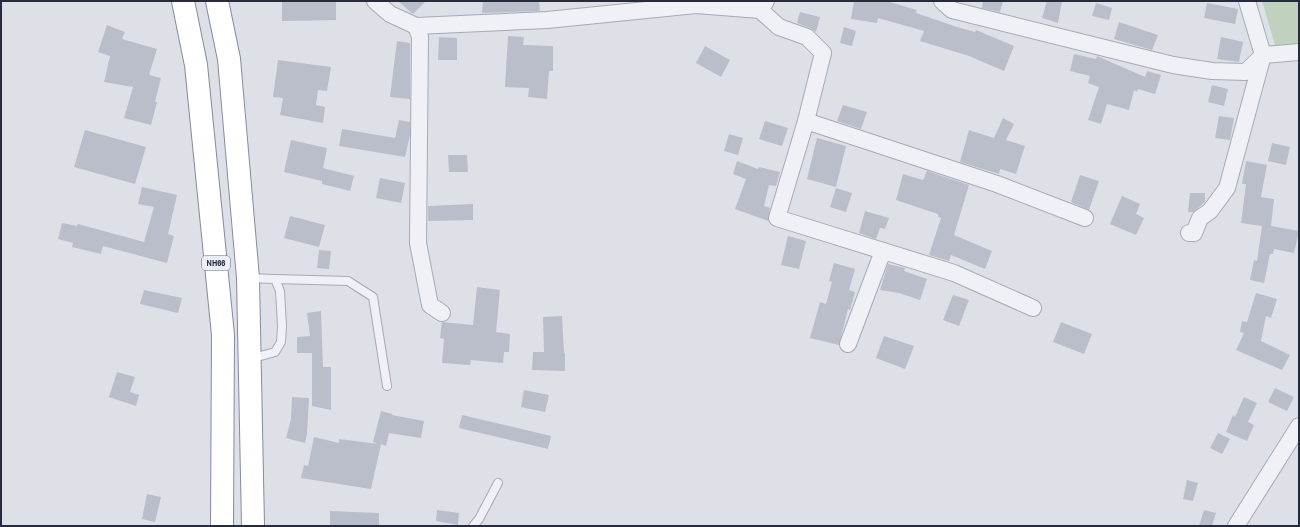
<svg xmlns="http://www.w3.org/2000/svg" width="1300" height="527" viewBox="0 0 1300 527" font-family="'Archivo Narrow',sans-serif">
<rect width="100%" height="100%" fill="#dde0e7"/>
<!-- green -->
<polygon fill="#c0d1be" points="1262,1 1299,1 1299,60 1277,52"/>
<!-- building -->
<g fill="#babeca">
<polygon points="282,1 336,1 336,20 282,21"/>
<polygon points="398,1 426,1 413,14"/>
<polygon points="483,1 539,1 540,11 482,13"/>
<polygon points="854,1 886,1 917,10 916,13 957,27 975,32 976,30 1014,46 1004,71 969,56 920,41 924,31 878,18 877,23 851,19"/>
<polygon points="983,1 1003,1 1000,12 982,8"/>
<polygon points="1047,1 1062,1 1058,23 1042,18"/>
<polygon points="1096,3 1112,8 1109,20 1092,16"/>
<polygon points="1207,3 1238,9 1235,24 1204,18"/>
<polygon points="800,12 820,17 816,32 810,28 797,23"/>
<polygon points="1119,22 1158,35 1152,50 1114,39"/>
<polygon points="107,25 125,32 122,39 157,49 149,75 161,78 155,102 157,102 151,125 124,118 133,87 104,82 110,56 98,52"/>
<polygon points="844,27 856,31 852,46 840,43"/>
<polygon points="508,36 524,37 523,45 553,46 553,71 549,71 547,99 528,97 529,88 505,87"/>
<polygon points="439,37 457,38 457,60 438,60"/>
<polygon points="1221,37 1243,42 1239,62 1217,59"/>
<polygon points="397,41 410,43 410,99 390,97"/>
<polygon points="705,46 730,60 721,77 696,63"/>
<polygon points="1074,54 1096,59 1097,56 1145,77 1147,71 1161,75 1155,94 1138,89 1137,92 1134,90 1129,110 1107,104 1101,124 1088,120 1099,87 1088,83 1090,76 1070,71"/>
<polygon points="278,60 331,67 327,91 318,90 316,105 325,107 323,123 280,115 283,98 273,97"/>
<polygon points="1212,85 1228,89 1224,106 1208,102"/>
<polygon points="843,105 867,112 861,129 837,121"/>
<polygon points="1219,116 1234,118 1230,140 1215,138"/>
<polygon points="1003,118 1014,124 1006,140 1025,146 1016,174 1000,169 999,174 960,162 969,130 994,138"/>
<polygon points="399,120 410,122 410,135 405,157 339,146 342,129 395,138"/>
<polygon points="765,121 788,128 782,146 759,139"/>
<polygon points="85,130 146,147 135,184 74,167"/>
<polygon points="729,134 743,138 738,155 724,151"/>
<polygon points="817,138 846,146 836,187 807,179"/>
<polygon points="291,140 327,148 323,168 354,176 350,191 322,184 322,181 284,172"/>
<polygon points="1272,143 1290,147 1286,165 1268,161"/>
<polygon points="448,155 467,155 468,172 449,172"/>
<polygon points="737,161 758,169 759,167 780,172 776,186 769,185 764,206 770,208 768,221 735,209 746,179 733,174"/>
<polygon points="1246,161 1267,165 1261,197 1274,199 1271,226 1299,231 1294,253 1274,249 1273,254 1270,254 1264,283 1250,280 1254,260 1257,261 1262,226 1241,223 1246,184 1242,184"/>
<polygon points="927,171 969,185 954,235 992,251 985,269 951,255 949,261 929,255 941,218 938,217 938,214 896,200 903,174 923,180"/>
<polygon points="1080,175 1099,181 1089,210 1071,202"/>
<polygon points="380,178 405,183 401,203 376,198"/>
<polygon points="142,187 177,195 168,234 174,236 167,263 103,246 101,254 72,247 73,243 58,239 62,223 77,226 78,224 144,242 154,207 138,204"/>
<polygon points="836,188 852,193 846,212 830,207"/>
<polygon points="1190,193 1205,193 1205,202 1193,212 1188,212"/>
<polygon points="1122,196 1140,204 1136,214 1144,218 1136,235 1110,224"/>
<polygon points="473,204 473,220 428,221 428,206"/>
<polygon points="865,211 889,218 885,229 880,228 876,239 859,233"/>
<polygon points="290,216 325,225 319,247 284,238"/>
<polygon points="788,236 806,241 799,269 781,265"/>
<polygon points="319,250 331,251 329,269 317,268"/>
<polygon points="834,263 855,269 849,290 855,292 850,310 848,309 839,345 810,338 820,302 826,304 832,282 829,281"/>
<polygon points="888,264 905,268 904,271 927,279 920,300 899,293 880,290"/>
<polygon points="477,287 500,290 496,332 510,334 509,352 504,352 503,363 471,360 470,365 442,363 444,339 440,338 442,322 473,325"/>
<polygon points="144,290 182,298 178,313 140,304"/>
<polygon points="1256,293 1277,299 1271,318 1266,316 1261,341 1290,355 1282,370 1236,350 1244,333 1240,332 1242,321 1247,322"/>
<polygon points="953,295 969,300 959,326 943,320"/>
<polygon points="321,311 323,367 331,367 331,410 312,406 312,353 297,353 297,337 310,336 307,313"/>
<polygon points="562,316 564,353 565,353 565,371 532,370 533,352 544,352 543,317"/>
<polygon points="1061,322 1092,334 1084,354 1053,342"/>
<polygon points="884,336 914,346 905,369 876,358"/>
<polygon points="117,372 135,377 130,392 139,395 136,406 109,397"/>
<polygon points="1275,388 1294,397 1287,411 1268,402"/>
<polygon points="524,390 549,395 545,412 521,407"/>
<polygon points="292,397 309,398 307,433 305,443 286,438 291,419"/>
<polygon points="1244,397 1257,403 1248,422 1254,425 1247,441 1226,432 1233,415 1235,417"/>
<polygon points="381,411 392,414 392,415 424,421 421,438 389,433 386,446 381,444 371,489 301,478 304,465 308,466 314,437 339,443 339,439 378,444 373,442"/>
<polygon points="462,415 551,436 548,449 459,428"/>
<polygon points="1218,433 1230,439 1222,454 1210,448"/>
<polygon points="1187,480 1198,483 1193,501 1183,499"/>
<polygon points="147,494 161,497 155,522 142,519"/>
<polygon points="437,510 459,513 458,525 436,521"/>
<polygon points="1204,510 1216,513 1212,526 1199,526"/>
<polygon points="330,511 379,513 379,526 330,526"/>
</g>
<g fill="none" stroke-linecap="round" stroke-linejoin="round">
<defs>
<g id="service">
<polyline points="249,278 275,279 280,291 282,326 281,342 275,352 250,359"/>
<polyline points="275,279 348,281 373,297 387,386"/>
<polyline points="473,526 479,519 498,483"/>
</g>
<g id="minor">
<polyline points="375,1 390,14 416,26 547,20 696,5 760,10 766,1"/>
<polyline points="942,1 952,10 1173,65 1212,71 1246,72 1263,55 1299,52"/>
<polyline points="760,10 779,27 807,37 823,53 806,121 997,184 1085,218"/>
<polyline points="416,26 420,37 418,243 430,305 442,313"/>
<polyline points="806,121 777,218 954,273 1033,308"/>
<polyline points="1189,233 1194,233 1200,218 1210,211 1227,188 1263,55 1247,1"/>
<polyline points="848,344 883,251"/>
<polyline points="1236,526 1299,426"/>
</g>
<g id="trunk">
<polyline points="183,1 196,65 223,335 222,526"/>
<polyline points="217,1 229,59 248,278 253,526"/>
</g>
</defs>
<!-- service casing -->
<use href="#service" stroke="#a6aab4" stroke-width="10"/>
<!-- minor casing -->
<use href="#minor" stroke="#a6aab4" stroke-width="18"/>
<!-- trunk casing -->
<use href="#trunk" stroke="#848b9e" stroke-width="24"/>
<!-- service -->
<use href="#service" stroke="#f0f1f6" stroke-width="8"/>
<!-- minor -->
<use href="#minor" stroke="#f0f1f6" stroke-width="16"/>
<!-- trunk -->
<use href="#trunk" stroke="#fff" stroke-width="22"/>
</g>
<g text-anchor="middle" dominant-baseline="central" stroke-width="3" stroke-linejoin="round" paint-order="stroke">
<!-- shield labels -->
<rect fill="#eceff5" stroke="#616675" stroke-width="1" x="202" y="256" width="28" height="14" rx="3"/>
<g font-size="9" font-weight="bold" fill="#262b3e">
<text x="216" y="263">NH66</text>
</g>
</g>
<!-- border -->
<rect width="1300" height="527" fill="none" stroke="#262b3e" stroke-width="4"/>
</svg>
